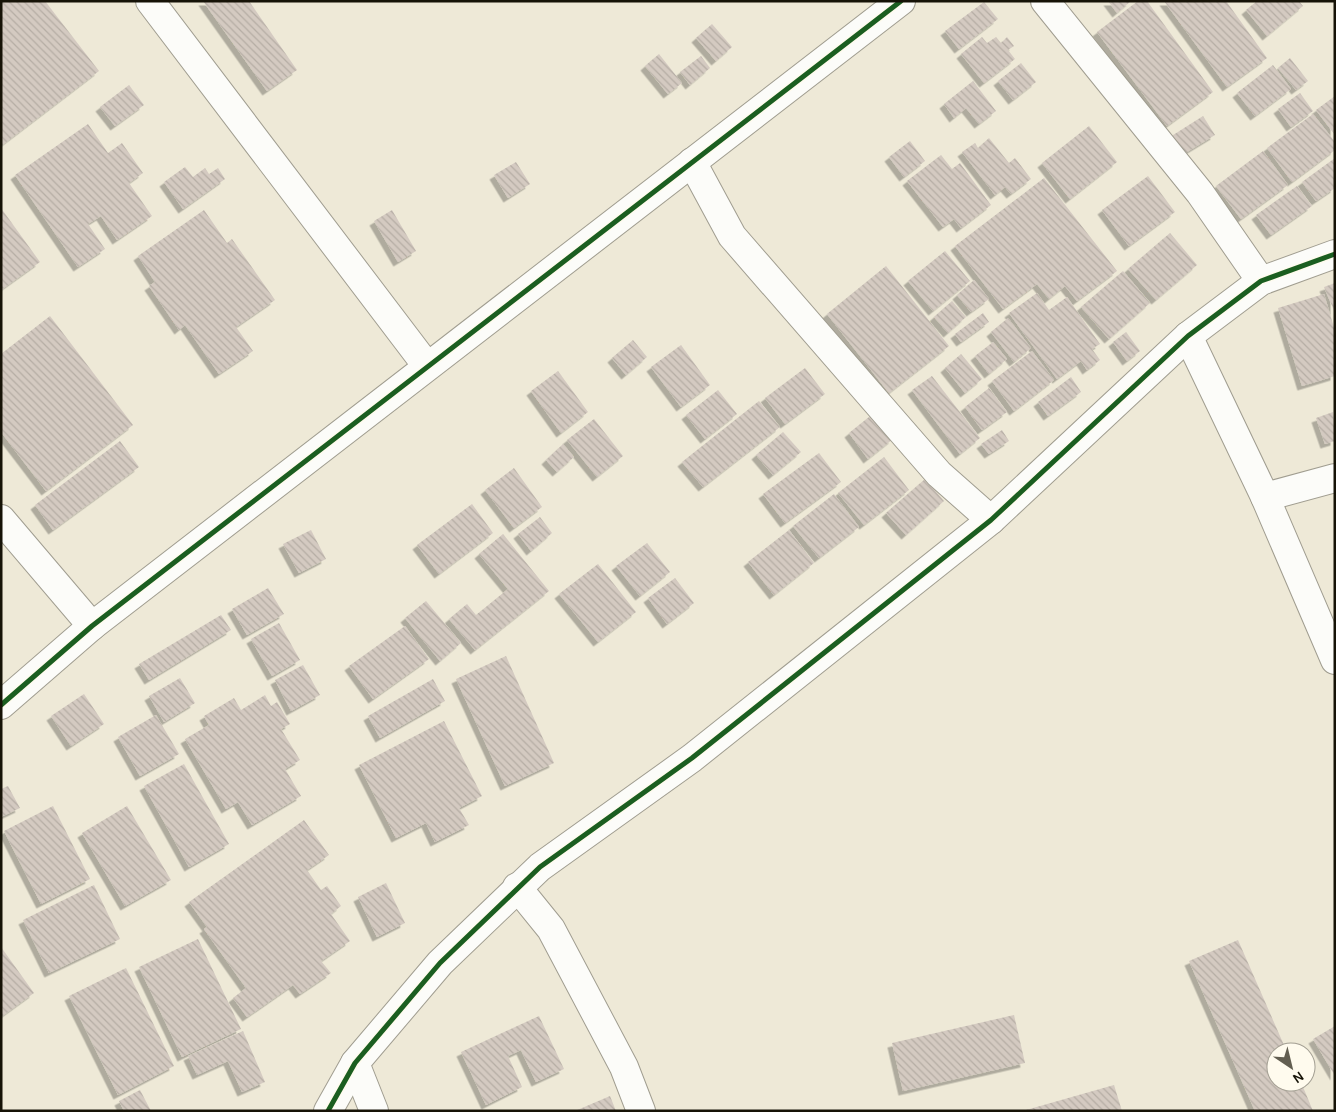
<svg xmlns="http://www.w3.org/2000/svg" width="1336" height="1112" viewBox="0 0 1336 1112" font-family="Karla,sans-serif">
<defs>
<pattern id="building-back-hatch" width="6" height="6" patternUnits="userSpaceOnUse" patternTransform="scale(1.25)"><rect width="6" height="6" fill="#d4cac1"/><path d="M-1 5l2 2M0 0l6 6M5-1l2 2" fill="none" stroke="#b5ada4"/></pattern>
<filter id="shadow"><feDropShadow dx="-4.5" dy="4.5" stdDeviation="0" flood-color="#0004"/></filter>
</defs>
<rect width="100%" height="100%" fill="#eee9d7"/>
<!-- building -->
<g fill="url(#building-back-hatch)" filter="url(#shadow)">
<polygon points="1,1 45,1 99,71 1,146"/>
<polygon points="203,1 249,1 297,70 267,91"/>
<polygon points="1108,1 1131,1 1117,13"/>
<polygon points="1138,1 1147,1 1213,92 1167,126 1097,32"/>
<polygon points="1164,1 1226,1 1267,58 1227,87"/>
<polygon points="1257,1 1299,1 1303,6 1267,36 1246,10"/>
<polygon points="984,2 998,19 959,49 945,31"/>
<polygon points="712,24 732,47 716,61 696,38"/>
<polygon points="982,37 987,43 996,37 1001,43 1007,37 1014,46 1008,50 1015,59 984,83 961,54"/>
<polygon points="659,54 682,83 668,94 645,66"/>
<polygon points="701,56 710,68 690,85 680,72"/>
<polygon points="1290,58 1308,81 1296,90 1278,68"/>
<polygon points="1021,63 1036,82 1013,100 998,81"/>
<polygon points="1273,65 1291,89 1255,116 1237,93"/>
<polygon points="973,81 996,111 979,124 966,108 954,118 944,104"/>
<polygon points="129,85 144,105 115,126 100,107"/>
<polygon points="1300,93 1313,111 1291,127 1278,109"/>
<polygon points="1335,96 1335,135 1316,110"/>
<polygon points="1313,114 1335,142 1335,150 1292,182 1267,148"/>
<polygon points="1203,116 1215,135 1182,155 1170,137"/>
<polygon points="88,124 108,153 122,143 143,173 129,183 152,216 117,240 101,216 88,224 105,249 78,267 15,175"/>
<polygon points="1089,126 1117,162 1070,199 1042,163"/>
<polygon points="989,138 1009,163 1015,158 1031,179 1011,194 1005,187 995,195 962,152 975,143 978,148"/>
<polygon points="910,141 925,161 904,177 889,157"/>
<polygon points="1263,151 1288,185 1241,219 1216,186"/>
<polygon points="941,155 952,169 960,163 991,205 961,228 954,219 943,227 907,181"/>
<polygon points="1335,158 1335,188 1316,201 1302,182"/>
<polygon points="516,162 530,184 508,198 494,175"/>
<polygon points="185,167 193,177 205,168 209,174 218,168 225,179 183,209 164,182"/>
<polygon points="1148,176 1175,212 1129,246 1102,210"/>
<polygon points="1044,178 1117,271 1077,301 1065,286 1049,299 1037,284 1003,309 955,246"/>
<polygon points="1297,186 1312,206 1271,235 1256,215"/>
<polygon points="1,208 40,262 1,290"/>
<polygon points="204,210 227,243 232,239 275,300 236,327 253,351 219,374 185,325 179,330 149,286 155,282 138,256"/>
<polygon points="392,210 416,251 398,262 374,221"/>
<polygon points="1170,233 1197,265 1156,300 1128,269"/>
<polygon points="945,251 970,281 933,311 908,281"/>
<polygon points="886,266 949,346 889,393 827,314"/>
<polygon points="1123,271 1150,303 1109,339 1081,307"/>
<polygon points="974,280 989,299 971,312 957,295"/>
<polygon points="1335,283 1335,313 1324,287"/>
<polygon points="1037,293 1049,310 1067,297 1100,344 1092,349 1100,360 1087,370 1081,361 1057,379 1009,313"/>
<polygon points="1324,294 1335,331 1335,376 1302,386 1278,308"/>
<polygon points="952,301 966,317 948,333 934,317"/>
<polygon points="983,313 989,322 961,342 955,334"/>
<polygon points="50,316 133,425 46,491 1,432 1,354"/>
<polygon points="1008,318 1031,348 1014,362 991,332"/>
<polygon points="1126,332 1140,351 1127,361 1113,342"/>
<polygon points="633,340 647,357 626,375 612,358"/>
<polygon points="993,342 1007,359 989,374 975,356"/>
<polygon points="681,345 710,385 681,407 651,367"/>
<polygon points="1032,351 1054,380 1014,411 992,381"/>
<polygon points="961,354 982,379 965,393 945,368"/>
<polygon points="805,368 825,394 785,424 765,398"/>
<polygon points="558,371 588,412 561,433 531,391"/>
<polygon points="932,376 980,438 960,454 912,390"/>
<polygon points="1071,377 1081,392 1048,416 1038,402"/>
<polygon points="989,388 1007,412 982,430 965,407"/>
<polygon points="718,390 737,414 705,439 686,415"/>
<polygon points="759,401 780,427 703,487 682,462"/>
<polygon points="1333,412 1335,441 1325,444 1316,418"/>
<polygon points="874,413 893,439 868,459 849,433"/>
<polygon points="594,419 623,456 597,477 567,440"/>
<polygon points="1002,430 1009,441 989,454 981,444"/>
<polygon points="783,432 801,452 773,475 756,455"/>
<polygon points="120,441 139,467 53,530 35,505"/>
<polygon points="563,444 574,457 557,472 546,460"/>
<polygon points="819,453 841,482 785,523 763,494"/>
<polygon points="884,457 909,490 864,525 838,493"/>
<polygon points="514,468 542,507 514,528 485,490"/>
<polygon points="925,479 944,501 906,535 886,513"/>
<polygon points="834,494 859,527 819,558 793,526"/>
<polygon points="472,504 493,533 439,574 417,545"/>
<polygon points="540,517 552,533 531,551 518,534"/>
<polygon points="311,530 326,559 299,573 283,544"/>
<polygon points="789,530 814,563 774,595 748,562"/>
<polygon points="503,534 549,591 475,650 449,619 467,604 476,615 508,589 479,554"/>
<polygon points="647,543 670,572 640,596 616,566"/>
<polygon points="598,564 636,612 598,642 559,594"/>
<polygon points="675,578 694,603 667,624 648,598"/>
<polygon points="268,588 284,614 247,635 232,609"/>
<polygon points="426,601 461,643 440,661 405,618"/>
<polygon points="221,615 231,630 149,680 139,664"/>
<polygon points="279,623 300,660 272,676 251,639"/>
<polygon points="405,626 429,659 373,699 349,666"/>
<polygon points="506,656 554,763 505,786 456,679"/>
<polygon points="303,665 320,695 291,711 275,680"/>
<polygon points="180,678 195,703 164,722 149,696"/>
<polygon points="433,679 445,701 380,738 368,716"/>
<polygon points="84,694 104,724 71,746 51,716"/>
<polygon points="265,695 271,706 277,702 290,724 281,729 300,760 285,769 301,796 252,825 238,802 226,809 185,739 209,725 204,716 234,698 241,710"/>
<polygon points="156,715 179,754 140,776 118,737"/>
<polygon points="444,721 482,796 459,808 469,825 435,842 426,823 396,838 359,765"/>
<polygon points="184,764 229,844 189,867 144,786"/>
<polygon points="8,786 20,808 1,817 1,789"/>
<polygon points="53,806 90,879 41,904 4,831"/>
<polygon points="127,806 171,880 125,906 82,833"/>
<polygon points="304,820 329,855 307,870 321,890 327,886 341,906 331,914 350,941 321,961 331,973 300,994 293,985 247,1017 233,998 246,988 204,929 207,927 189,902"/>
<polygon points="386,883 405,923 377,937 358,897"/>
<polygon points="94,885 120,939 49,973 23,920"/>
<polygon points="198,939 241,1029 182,1057 139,967"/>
<polygon points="1238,940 1287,1052 1276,1052 1276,1082 1301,1082 1313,1111 1255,1111 1189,961"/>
<polygon points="1,947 34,993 1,1017"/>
<polygon points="126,968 174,1066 118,1095 69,996"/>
<polygon points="1014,1015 1025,1063 903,1091 892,1043"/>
<polygon points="539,1016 564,1069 536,1082 521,1050 508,1056 522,1087 486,1105 461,1052"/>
<polygon points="1335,1026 1335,1076 1313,1039"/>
<polygon points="243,1031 265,1082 242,1092 228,1061 197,1075 188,1056"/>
<polygon points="1114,1085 1122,1111 1026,1111 1026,1110"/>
<polygon points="140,1090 151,1111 124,1111 119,1101"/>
<polygon points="610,1096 616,1111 575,1111"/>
</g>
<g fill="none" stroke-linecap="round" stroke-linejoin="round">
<defs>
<g id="minor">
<polyline points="150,1 427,366"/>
<polyline points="1045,1 1200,193 1261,281"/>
<polyline points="692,162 732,236 939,474 991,520"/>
<polyline points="1188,336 1265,497 1335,660"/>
<polyline points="1265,497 1335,478"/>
<polyline points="1,519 92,626"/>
<polyline points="517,887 551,929 624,1067 641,1111"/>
<polyline points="355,1063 374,1111"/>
<polyline points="328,1111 355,1063 440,963 540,867 692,758 991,520 1188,336 1261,281 1335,254"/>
</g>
<polyline id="tertiary" points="1,705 92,626 901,1"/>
</defs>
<!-- minor casing -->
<use href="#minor" stroke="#a09d90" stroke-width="30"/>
<!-- tertiary casing -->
<use href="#tertiary" stroke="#a09d90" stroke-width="30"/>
<!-- minor -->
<use href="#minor" stroke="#fcfcf9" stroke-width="28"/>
<!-- tertiary -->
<use href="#tertiary" stroke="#fcfcf9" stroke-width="28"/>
<defs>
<g id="cycleway">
<polyline points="1,705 92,626 901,1"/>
<polyline points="328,1111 355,1063 440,963 540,867 692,758 991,520 1188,336 1261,281 1335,254"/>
</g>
</defs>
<!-- cycleway casing -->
<use href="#cycleway" stroke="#fffbee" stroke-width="8"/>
<!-- cycleway -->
<use href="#cycleway" stroke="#1b5e20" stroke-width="5"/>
</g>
<!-- border -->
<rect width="1336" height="1112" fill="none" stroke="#161307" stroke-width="5"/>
<!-- north arrow -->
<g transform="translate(1291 1067) rotate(145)"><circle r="24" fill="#fffbee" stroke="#a29e92"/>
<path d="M0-4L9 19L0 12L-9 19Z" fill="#625e50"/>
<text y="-8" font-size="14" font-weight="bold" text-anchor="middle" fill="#161307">N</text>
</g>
</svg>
